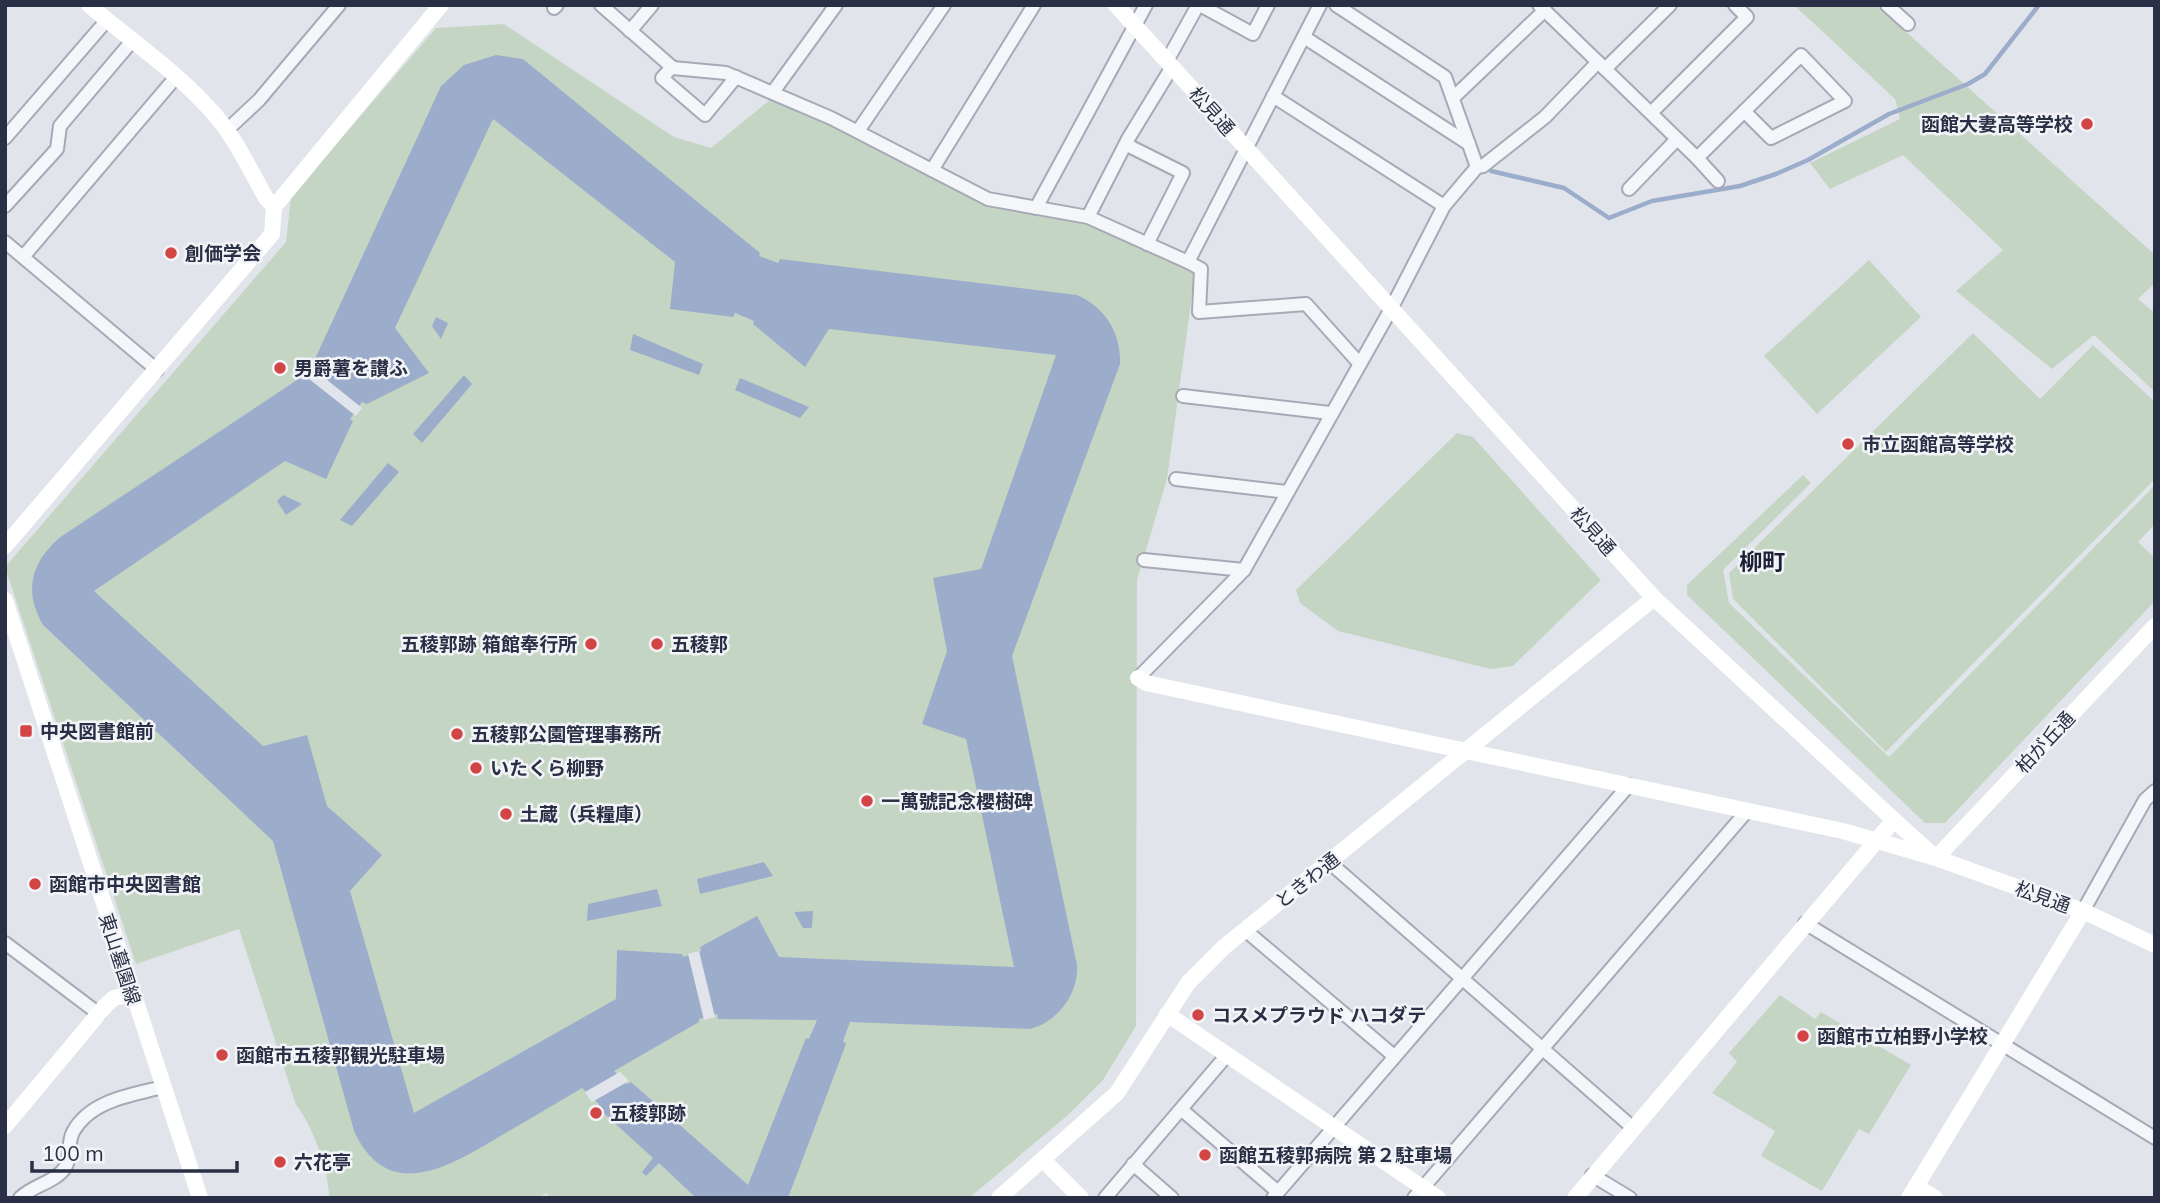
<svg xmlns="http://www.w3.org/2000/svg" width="2160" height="1203" viewBox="0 0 2160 1203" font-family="Mulish,'Noto Sans JP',sans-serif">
<rect width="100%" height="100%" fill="#e2e4eb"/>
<!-- green -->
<g fill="#c5d5c3">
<polygon points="1794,5 1876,5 2155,255 2155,283 2138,299 2155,313 2155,392 2094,335 2052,369 1956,291 2003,250 1903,155 1830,189 1810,163 1900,119 1895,99"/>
<path d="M 504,24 L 674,137 L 711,148 L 771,99 L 788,104 L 987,205 L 1092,224 L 1195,273 L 1167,479 L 1137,580 L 1136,1026 L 1103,1080 L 1068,1115 L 969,1198 L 549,1198 L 547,1193 L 537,1198 L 329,1198 C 330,1173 312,1124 296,1105 L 239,929 L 136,964 L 5,567 L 286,242 L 291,197 L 436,28 Z"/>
<polygon points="1869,260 1921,317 1817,414 1764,356"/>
<polygon points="1973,333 2040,399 2093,345 2155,402 2155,479 1886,752 1733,599 1729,573"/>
<polygon points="1457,433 1473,437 1601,580 1513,666 1490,669 1338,631 1300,603 1296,590"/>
<polygon points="1803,475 1811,483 1723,570 1729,603 1889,757 2155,485 2155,524 2138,542 2155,558 2155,601 1945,823 1925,823 1687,595 1687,585"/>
<polygon points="1780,995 1815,1019 1821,1012 1911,1065 1869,1134 1859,1129 1822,1191 1761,1156 1775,1131 1712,1093 1737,1062 1729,1053"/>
</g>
<!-- water -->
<g fill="#9cadcc" fill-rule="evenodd">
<path d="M 496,55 L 523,59 L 760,253 L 759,256 L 778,263 L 780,259 L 1077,295 C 1106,308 1121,333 1120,364 L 1012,656 L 1077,965 C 1079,993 1058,1022 1030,1029 L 850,1022 L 843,1041 L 846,1044 L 788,1198 L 696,1198 L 659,1163 L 646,1176 L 642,1172 L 653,1158 L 597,1107 L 599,1104 L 582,1088 C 554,1105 526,1121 497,1138 C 447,1168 387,1203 354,1131 L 273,841 L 43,625 C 24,592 30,564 59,538 L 300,378 L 303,380 L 316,364 L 314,361 L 441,86 L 464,65 ZM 493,119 L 675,262 L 670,309 L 733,317 L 735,313 L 754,321 L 753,324 L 805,367 L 829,329 L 1056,355 L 981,569 L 933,578 L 947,651 L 922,724 L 966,739 L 1014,967 L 779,957 L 757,916 L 700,947 L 701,951 L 683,957 L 682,954 L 617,950 L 616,999 L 414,1113 L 350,891 L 382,855 L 327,806 L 307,735 L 263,746 L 94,591 L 285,461 L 326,479 L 353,421 L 350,419 L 362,402 L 367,404 L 429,373 L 395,328 ZM 717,1014 L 718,1019 L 817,1020 L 809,1039 L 806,1038 L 748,1185 L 631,1082 L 627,1084 L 614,1071 L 699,1022 L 699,1019 Z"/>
<polygon points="436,317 448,323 441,339 432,326"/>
<polygon points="633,334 703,364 699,375 630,350"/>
<polygon points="464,375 472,384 422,443 413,434"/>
<polygon points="740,378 809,407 800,418 735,390"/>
<polygon points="388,463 399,472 352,526 340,520"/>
<polygon points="283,495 302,504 286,515 277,501"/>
<polygon points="764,862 773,876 700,894 697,879"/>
<polygon points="657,889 662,906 587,921 588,904"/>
<polygon points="813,911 812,928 803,928 794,912"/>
</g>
<!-- pier -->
<g fill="#e2e4eb">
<polygon points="311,367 362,408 356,416 304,375"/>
<polygon points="699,951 715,1017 704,1020 688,954"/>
<polygon points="620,1072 629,1081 592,1102 590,1100 585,1092"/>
</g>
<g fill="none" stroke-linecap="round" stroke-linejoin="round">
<!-- stream -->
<polyline stroke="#9cadcc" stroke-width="4.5" points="1491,171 1564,188 1609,218 1652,201 1740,186 1776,174 1808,160 1889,114 1968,84 1985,74 2039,5"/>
<defs>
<g id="street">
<polyline points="601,5 673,68 726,73 831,118 988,199 1088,217 1188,262 1201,269 1199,312 1306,304 1359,363"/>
<polyline points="1200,5 1253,34 1268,5"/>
<polyline points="1336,5 1445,77 1477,167"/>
<polyline points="1539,5 1697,158 1801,55 1845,101 1771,138 1744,111"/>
<polyline points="1887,5 1908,24"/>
<polyline points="554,8 557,5"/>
<polyline points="630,31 652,5"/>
<polyline points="1304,37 1469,144"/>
<polyline points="1167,61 1198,5"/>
<polyline points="672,67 662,78 705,115 736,77"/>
<polyline points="1605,69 1670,5"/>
<polyline points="773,92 836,5"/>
<polyline points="1273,96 1444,206"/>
<polyline points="1453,98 1545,10"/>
<polyline points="1651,113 1747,17 1735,5"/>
<polyline points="227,130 259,100 339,5"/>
<polyline points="858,131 944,5"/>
<polyline points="5,138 107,20"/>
<polyline points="1127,145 1183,173 1147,244"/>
<polyline points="1697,158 1718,181"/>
<polyline points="932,170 1034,5"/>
<polyline points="1629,189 1677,139"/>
<polyline points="5,206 57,149 60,126 132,41"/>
<polyline points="1036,208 1146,5"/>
<polyline points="1088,217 1128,139 1172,67"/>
<polyline points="5,242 157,370"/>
<polyline points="23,257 176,77"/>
<polyline points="1188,262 1320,5"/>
<polyline points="1183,396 1330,413"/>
<polyline points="1176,479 1287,492"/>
<polyline points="1144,560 1244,570"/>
<polyline points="1138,678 1244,570 1391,309 1444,206 1477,167 1483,166 1545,117 1598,62"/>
<polyline points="1329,862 1632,1127"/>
<polyline points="2083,911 2145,800 2155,791"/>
<polyline points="1805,923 2155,1138"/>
<polyline points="1245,930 1394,1056"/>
<polyline points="5,943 99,1014"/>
<polyline points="1182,1110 1278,1192"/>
<polyline points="1133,1164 1172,1198"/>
<polyline points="1592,1175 1630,1198"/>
<path d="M 20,1198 C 33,1185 54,1183 65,1168 C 72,1157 67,1143 73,1132 C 90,1100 132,1095 163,1087"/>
<polyline points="1105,1198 1227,1055"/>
<polyline points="1273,1198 1629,785"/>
<polyline points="1414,1198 1747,811"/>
</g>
</defs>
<!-- street casing -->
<use href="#street" stroke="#a7aab6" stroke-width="16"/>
<!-- street -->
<use href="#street" stroke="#f5f6f9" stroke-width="12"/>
<!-- secondary -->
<g stroke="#fff" stroke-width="16">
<polyline points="1116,5 1654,598 1894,820 1936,858 2083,911 2155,945"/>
<polyline points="274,207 441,5"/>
<path d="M 5,546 L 272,234 L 274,207 L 266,198 C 250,170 236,139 215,115 C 179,73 131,41 89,5"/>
<polyline points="5,600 200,1198"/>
<polyline points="1138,678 1146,683 1843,831 1936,858 2155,626"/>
<polyline points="1167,1014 1438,1198"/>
<polyline points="5,1126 106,1005 114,998 131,994"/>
<polyline points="1044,1161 1081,1198"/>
<polyline points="1916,1186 1935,1198"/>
<polyline points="999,1198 1117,1093 1188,983 1224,947 1654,598"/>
<polyline points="1575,1198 1894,820"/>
<polyline points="1909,1198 2083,911"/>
</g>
</g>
<!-- markers -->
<g fill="#d34445" stroke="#f2f4f8" stroke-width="2.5">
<circle cx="2087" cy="124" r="7"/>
<circle cx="171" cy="253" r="7"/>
<circle cx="280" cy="368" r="7"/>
<circle cx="1848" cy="444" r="7"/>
<circle cx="591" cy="644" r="7"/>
<circle cx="657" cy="644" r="7"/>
<rect x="19" y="724" width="14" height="14" rx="3.5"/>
<circle cx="457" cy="734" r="7"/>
<circle cx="476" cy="768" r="7"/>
<circle cx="867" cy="801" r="7"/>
<circle cx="506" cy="814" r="7"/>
<circle cx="35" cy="884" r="7"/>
<circle cx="1198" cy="1015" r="7"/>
<circle cx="1803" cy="1036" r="7"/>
<circle cx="222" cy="1055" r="7"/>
<circle cx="596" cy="1113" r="7"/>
<circle cx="1205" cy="1155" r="7"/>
<circle cx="280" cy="1162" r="7"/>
</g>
<g text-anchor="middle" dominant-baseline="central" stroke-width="5" stroke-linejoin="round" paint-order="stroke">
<!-- street labels -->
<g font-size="19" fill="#292f44" stroke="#f2f4f8">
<text transform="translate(1212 111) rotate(48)">松見通</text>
<text transform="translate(1593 531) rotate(48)">松見通</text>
<text transform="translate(2045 742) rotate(-47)">柏が丘通</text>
<text transform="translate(1307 880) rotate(-39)">ときわ通</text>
<text transform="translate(2043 897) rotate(20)">松見通</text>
<text transform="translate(120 959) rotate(72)">東山墓園線</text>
</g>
<!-- poi labels -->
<g font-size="19" font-weight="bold" fill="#292f44" stroke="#f2f4f8" text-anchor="start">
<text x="2073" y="124" text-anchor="end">函館大妻高等学校</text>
<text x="185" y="253">創価学会</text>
<text x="294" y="368">男爵薯を讃ふ</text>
<text x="1862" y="444">市立函館高等学校</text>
<text x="577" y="644" text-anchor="end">五稜郭跡 箱館奉行所</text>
<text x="671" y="644">五稜郭</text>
<text x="40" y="731">中央図書館前</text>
<text x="471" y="734">五稜郭公園管理事務所</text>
<text x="490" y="768">いたくら柳野</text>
<text x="881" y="801">一萬號記念櫻樹碑</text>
<text x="520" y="814">土蔵（兵糧庫）</text>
<text x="49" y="884">函館市中央図書館</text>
<text x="1212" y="1015">コスメプラウド ハコダテ</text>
<text x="1817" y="1036">函館市立柏野小学校</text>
<text x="236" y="1055">函館市五稜郭観光駐車場</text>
<text x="610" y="1113">五稜郭跡</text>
<text x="1219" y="1155">函館五稜郭病院 第２駐車場</text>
<text x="294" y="1162">六花亭</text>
</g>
<!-- quarter labels -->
<g font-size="23" font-weight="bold" fill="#1c2035" stroke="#f2f4f8">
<text x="1762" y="561">柳町</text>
</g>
</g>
<!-- border -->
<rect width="2160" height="1203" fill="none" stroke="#292f44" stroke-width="14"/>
<!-- scale -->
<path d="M32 1161v10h205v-10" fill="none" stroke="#292f44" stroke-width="3.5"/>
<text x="42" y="1161" font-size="21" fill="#292f44" stroke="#f2f4f8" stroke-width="5" paint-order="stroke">100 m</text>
</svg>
